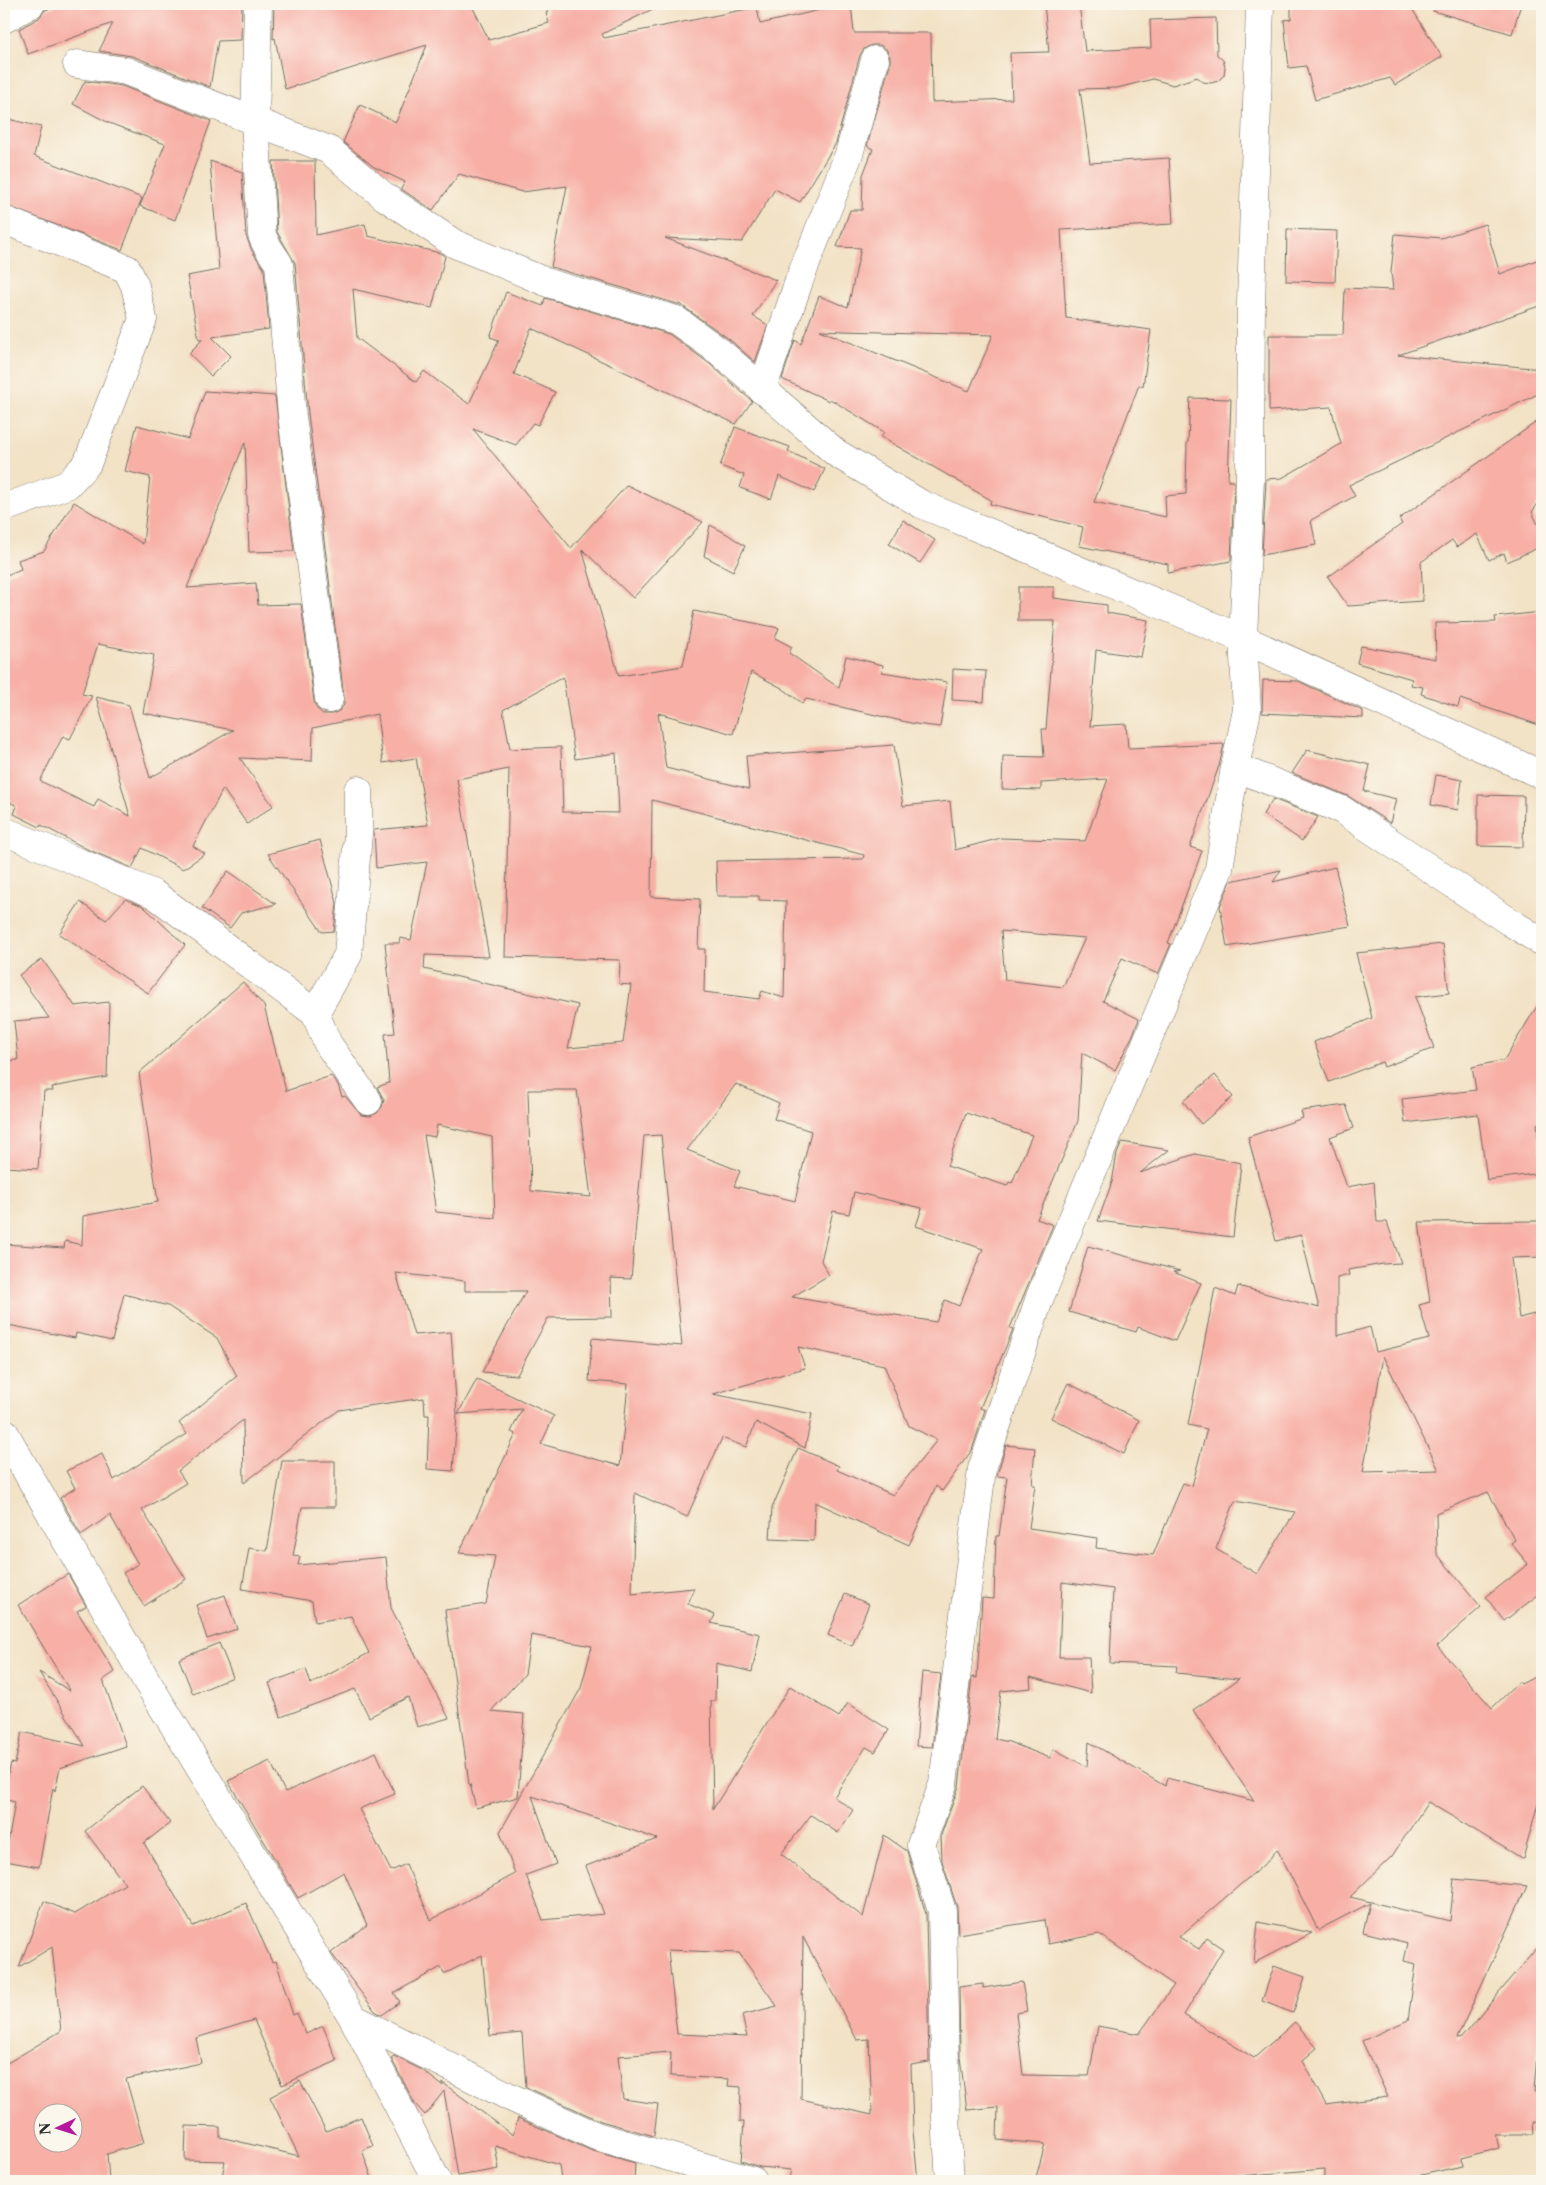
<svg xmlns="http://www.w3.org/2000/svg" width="1546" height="2185" viewBox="0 0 1546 2185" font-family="'Libre Caslon Text',serif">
<rect width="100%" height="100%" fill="#fbf7ec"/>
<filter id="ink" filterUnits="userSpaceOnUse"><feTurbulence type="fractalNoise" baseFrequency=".02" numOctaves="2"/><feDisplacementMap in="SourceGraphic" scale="10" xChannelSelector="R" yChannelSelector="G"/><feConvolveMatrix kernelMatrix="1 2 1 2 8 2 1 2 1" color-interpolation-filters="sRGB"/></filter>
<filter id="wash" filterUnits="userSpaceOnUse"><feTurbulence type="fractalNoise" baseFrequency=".0096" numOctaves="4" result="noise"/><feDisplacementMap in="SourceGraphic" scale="20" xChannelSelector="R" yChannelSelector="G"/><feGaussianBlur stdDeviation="1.12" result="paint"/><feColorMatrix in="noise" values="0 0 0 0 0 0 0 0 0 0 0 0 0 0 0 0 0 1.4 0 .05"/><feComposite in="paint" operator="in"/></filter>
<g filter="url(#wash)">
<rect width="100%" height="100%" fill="#f2e2c6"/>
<g id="blocks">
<!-- building -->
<g fill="#f7afa6" fill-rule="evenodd">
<polygon points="62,4 160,4 163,10 185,4 242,4 241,40 218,41 210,87 132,56 99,51 113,23 28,54 19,29 39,18 45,10"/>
<path d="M 274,4 L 471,4 L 489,40 L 549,23 L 546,13 L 548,12 L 546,4 L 663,4 L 602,34 L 604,38 L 757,7 L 760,24 L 824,9 L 824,4 L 851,4 L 854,33 L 931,33 L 932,102 L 1012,99 L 1010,53 L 1049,52 L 1044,4 L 1079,4 L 1085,51 L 1151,48 L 1150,20 L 1216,18 L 1217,55 L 1223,60 L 1225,67 L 1224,75 L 1218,81 L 1211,83 L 1203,82 L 1197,77 L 1173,85 L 1153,79 L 1117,88 L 1080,89 L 1090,163 L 1169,158 L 1173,224 L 1061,230 L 1066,318 L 1151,330 L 1143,386 L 1139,385 L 1094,502 L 1166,517 L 1165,496 L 1186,494 L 1187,442 L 1188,442 L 1190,398 L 1231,399 L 1228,481 L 1234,481 L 1231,561 L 1168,573 L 1168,564 L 1079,546 L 1083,527 L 990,504 L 991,500 L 881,437 L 884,432 L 830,399 L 829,401 L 782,379 L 795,340 L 801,344 L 819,296 L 848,307 L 861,248 L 837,247 L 850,210 L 862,210 L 863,175 L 873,149 L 867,146 L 890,64 L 890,57 L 886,49 L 880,45 L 871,45 L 864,49 L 860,55 L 836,143 L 800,202 L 775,189 L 742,242 L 665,238 L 776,280 L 753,316 L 768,325 L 755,362 L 729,339 L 681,305 L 551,267 L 567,186 L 522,192 L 459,174 L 433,210 L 401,189 L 405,182 L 374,167 L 343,142 L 360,105 L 396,122 L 427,45 L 285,89 L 275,38 L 273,39 ZM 820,330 L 843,331 L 993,335 L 969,391 Z"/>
<polygon points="1291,4 1409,4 1442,57 1395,85 1390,78 1315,100 1306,66 1289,68 1284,20 1291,19"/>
<polygon points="1434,4 1521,4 1512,34 1433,11"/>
<polygon points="85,81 122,86 211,121 175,220 140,206 165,144 109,123 73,104"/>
<polygon points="4,118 41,127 34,156 142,198 122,250 4,205"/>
<polygon points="210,161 242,172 246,236 252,251 264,269 269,329 212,337 231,356 211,376 189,353 203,339 199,339 187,276 219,270"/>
<path d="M 273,161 L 315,161 L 316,235 L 365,224 L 368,236 L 440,253 L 445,256 L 432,308 L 353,289 L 357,338 L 416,382 L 424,371 L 469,404 L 499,340 L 490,337 L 506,292 L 543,306 L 545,298 L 669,334 L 710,364 L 752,401 L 736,424 L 531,328 L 514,374 L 555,392 L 538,425 L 533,423 L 516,445 L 473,429 L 571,548 L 627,485 L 703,522 L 633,598 L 582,549 L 619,676 L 683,666 L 694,611 L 779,628 L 775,638 L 792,647 L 789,653 L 839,688 L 846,656 L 883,665 L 882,672 L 947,682 L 940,727 L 915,724 L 806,699 L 802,703 L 782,688 L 751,672 L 733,734 L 658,713 L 666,768 L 749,789 L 746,756 L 894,745 L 903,806 L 950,801 L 955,850 L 1001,838 L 1085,841 L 1108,779 L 1041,783 L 1041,790 L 1002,789 L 1003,756 L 1044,757 L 1042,729 L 1046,729 L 1055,621 L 1018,621 L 1018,587 L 1054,587 L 1054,598 L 1107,605 L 1107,613 L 1148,620 L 1141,657 L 1096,650 L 1090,726 L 1126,724 L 1128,748 L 1224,744 L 1219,766 L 1190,847 L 1202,851 L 1168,943 L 1171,944 L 1158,974 L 1122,958 L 1103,1001 L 1139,1019 L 1132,1037 L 1115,1070 L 1082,1053 L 1078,1121 L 1037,1219 L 1053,1225 L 1010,1328 L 1013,1329 L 1010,1337 L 980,1408 L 985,1410 L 972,1450 L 942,1491 L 936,1486 L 909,1545 L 815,1502 L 814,1541 L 770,1539 L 772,1508 L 798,1448 L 839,1466 L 837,1470 L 893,1495 L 937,1440 L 909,1426 L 884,1365 L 798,1347 L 805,1368 L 713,1394 L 812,1414 L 805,1448 L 756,1422 L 746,1447 L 722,1438 L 687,1517 L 635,1493 L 632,1594 L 694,1588 L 688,1604 L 715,1615 L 711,1623 L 760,1634 L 752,1672 L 716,1663 L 715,1701 L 711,1701 L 713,1809 L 790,1686 L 839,1717 L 848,1703 L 889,1730 L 875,1752 L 866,1747 L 834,1797 L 853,1810 L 838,1833 L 811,1815 L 781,1854 L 863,1917 L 884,1835 L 907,1851 L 926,1914 L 929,2062 L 911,2065 L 913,2131 L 918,2181 L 788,2181 L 791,2170 L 760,2167 L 741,2161 L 744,2122 L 740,2122 L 741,2087 L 728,2086 L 729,2079 L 670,2076 L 671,2052 L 618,2056 L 623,2099 L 658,2104 L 654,2136 L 601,2121 L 526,2087 L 522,2033 L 490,2036 L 482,1955 L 444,1974 L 441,1967 L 394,1993 L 400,2002 L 382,2015 L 375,2011 L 331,1953 L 367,1925 L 344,1872 L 298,1898 L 228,1781 L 270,1761 L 285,1792 L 376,1752 L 395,1794 L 359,1809 L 391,1871 L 406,1864 L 431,1920 L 515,1874 L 500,1832 L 581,1688 L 592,1646 L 531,1635 L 525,1674 L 491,1711 L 524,1714 L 518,1797 L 476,1808 L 470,1784 L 469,1784 L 445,1610 L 486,1604 L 495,1556 L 459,1553 L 516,1434 L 511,1432 L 522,1409 L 458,1414 L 477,1379 L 554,1416 L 541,1444 L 620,1466 L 628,1384 L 589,1381 L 592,1338 L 682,1346 L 661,1135 L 644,1136 L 631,1279 L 611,1278 L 612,1317 L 548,1318 L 517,1375 L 482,1372 L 526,1291 L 465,1291 L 465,1281 L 396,1273 L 414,1335 L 451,1332 L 457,1414 L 453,1471 L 427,1469 L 429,1415 L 425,1415 L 424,1398 L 339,1410 L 244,1483 L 243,1420 L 178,1471 L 186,1483 L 142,1510 L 186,1579 L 144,1606 L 123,1573 L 138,1564 L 110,1515 L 81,1535 L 60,1498 L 75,1488 L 66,1471 L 102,1454 L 114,1480 L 187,1434 L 179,1423 L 237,1376 L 217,1338 L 168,1306 L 124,1294 L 112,1341 L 76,1333 L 75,1338 L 8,1325 L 4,1279 L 4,1244 L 64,1248 L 65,1241 L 82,1245 L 83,1216 L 158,1202 L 139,1073 L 243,982 L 264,1006 L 286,1091 L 331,1076 L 338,1085 L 342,1097 L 345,1096 L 361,1115 L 370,1116 L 377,1113 L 382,1107 L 384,1100 L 377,1087 L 389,1083 L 385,1034 L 395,1033 L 385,943 L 399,943 L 400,938 L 411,940 L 427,862 L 376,868 L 374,830 L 428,825 L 416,758 L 383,763 L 377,714 L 313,728 L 312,761 L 240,758 L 273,806 L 247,824 L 223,789 L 193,846 L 205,854 L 183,869 L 142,848 L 132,868 L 87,849 L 41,825 L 40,827 L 14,814 L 17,806 L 4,799 L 4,576 L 21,569 L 18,560 L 44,551 L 74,502 L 143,544 L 150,477 L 125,471 L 137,425 L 188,439 L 205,391 L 275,396 L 294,551 L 249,552 L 245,442 L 187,588 L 256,583 L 258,605 L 301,604 L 314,701 L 316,708 L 323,714 L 332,714 L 339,711 L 344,705 L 344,697 L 308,414 L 295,263 L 277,232 ZM 98,644 L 154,655 L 143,713 L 233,730 L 150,778 L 129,705 L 96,697 L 130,816 L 98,799 L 94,807 L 40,781 L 63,736 L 70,739 L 92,696 L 82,694 ZM 563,677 L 575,759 L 616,753 L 619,813 L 563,812 L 561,747 L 510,749 L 503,710 ZM 509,769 L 505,957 L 620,960 L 619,984 L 631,985 L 623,1043 L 568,1048 L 578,1005 L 424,969 L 425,955 L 489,957 L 457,779 ZM 652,800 L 864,855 L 863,859 L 716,861 L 717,896 L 759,896 L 759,900 L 786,901 L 784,998 L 762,991 L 759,999 L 704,992 L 705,949 L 698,949 L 700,899 L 651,897 ZM 1001,931 L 1085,938 L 1063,987 L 1005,980 ZM 736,1084 L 779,1103 L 774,1119 L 811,1131 L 795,1201 L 734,1186 L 740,1171 L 687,1150 ZM 528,1090 L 577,1090 L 591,1197 L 531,1191 ZM 966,1113 L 1032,1135 L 1012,1183 L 1009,1182 L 1007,1186 L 947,1166 ZM 437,1125 L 492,1137 L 495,1218 L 436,1212 L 424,1135 L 435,1137 ZM 854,1192 L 922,1208 L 916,1226 L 983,1249 L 959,1306 L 945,1300 L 936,1322 L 792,1297 L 829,1275 L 821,1261 L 833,1211 L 849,1214 ZM 532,1796 L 657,1839 L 586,1866 L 604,1914 L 543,1920 L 526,1875 L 556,1864 ZM 803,1937 L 857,2040 L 869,2039 L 872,2115 L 801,2099 ZM 668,1950 L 739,1953 L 777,2006 L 742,2015 L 747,2037 L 677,2034 Z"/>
<polygon points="1485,224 1500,274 1542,258 1542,305 1398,355 1542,369 1542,392 1349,485 1355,496 1311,520 1316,545 1262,555 1266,479 1282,478 1341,444 1331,407 1269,411 1269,335 1343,335 1345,288 1393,290 1391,272 1395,234 1441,238"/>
<polygon points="1287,229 1337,231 1335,282 1286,281"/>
<polygon points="1542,418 1542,498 1532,512 1542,533 1542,546 1507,562 1504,553 1489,560 1477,534 1457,547 1452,540 1421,562 1423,601 1348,606 1328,577 1402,524 1399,519"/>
<polygon points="735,427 790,447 788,451 825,469 814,492 779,476 771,499 740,488 744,475 720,466"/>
<polygon points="903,520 935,540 920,563 889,544"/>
<polygon points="710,525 727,534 745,546 733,571 704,556"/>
<polygon points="1542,612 1542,726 1460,699 1458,707 1421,694 1423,687 1411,685 1412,679 1357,663 1361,646 1436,659 1435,623 1496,622 1495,617"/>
<polygon points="953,669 986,671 984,702 952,700"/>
<polygon points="1263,680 1298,681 1363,711 1363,718 1262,713"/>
<polygon points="1307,750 1370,765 1364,791 1396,799 1390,823 1348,796 1292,773"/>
<polygon points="1436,775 1462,780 1458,810 1431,805"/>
<polygon points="1478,795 1524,796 1523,847 1478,846"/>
<polygon points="1273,799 1318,817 1302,841 1263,814"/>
<polygon points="320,840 337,903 334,931 322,932 268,854"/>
<polygon points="1335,867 1350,926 1227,947 1220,906 1231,881 1281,870 1273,882"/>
<polygon points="228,871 276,904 241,913 230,928 202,908"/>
<polygon points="125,899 143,906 185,945 148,993 59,934 80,902 106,920"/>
<polygon points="1443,944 1449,993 1415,997 1434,1048 1384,1067 1382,1062 1329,1082 1314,1042 1372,1018 1356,953"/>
<polygon points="42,959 75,1006 109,1002 107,1077 52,1087 53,1091 44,1091 38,1169 4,1167 4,1061 18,1060 14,1021 49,1018 19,975"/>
<polygon points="1542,998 1542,1123 1537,1124 1542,1173 1487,1180 1478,1114 1405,1123 1402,1099 1476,1090 1472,1067 1504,1060"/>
<polygon points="1215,1075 1233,1097 1201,1124 1183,1101"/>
<path d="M 1346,1105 L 1354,1128 L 1330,1137 L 1347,1187 L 1374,1182 L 1377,1222 L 1387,1222 L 1401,1263 L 1383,1264 L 1348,1270 L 1349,1275 L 1337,1278 L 1337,1336 L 1370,1327 L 1376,1352 L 1429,1339 L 1419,1305 L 1430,1302 L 1419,1222 L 1542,1221 L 1542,1257 L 1511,1258 L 1519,1318 L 1542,1312 L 1542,1592 L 1504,1621 L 1486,1597 L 1528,1564 L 1511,1543 L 1515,1540 L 1488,1492 L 1436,1513 L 1437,1554 L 1481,1607 L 1437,1646 L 1492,1708 L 1519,1682 L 1521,1684 L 1542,1673 L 1542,1788 L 1523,1859 L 1428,1802 L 1392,1856 L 1350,1897 L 1450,1921 L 1454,1879 L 1527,1886 L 1457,2038 L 1460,2039 L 1542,1942 L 1542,2029 L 1539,2028 L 1534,2092 L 1542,2093 L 1542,2123 L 1532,2122 L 1533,2135 L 1496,2135 L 1499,2148 L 1461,2158 L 1462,2166 L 1394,2181 L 1325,2181 L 1325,2169 L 1239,2176 L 1239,2178 L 1226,2178 L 1227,2181 L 1035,2181 L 1045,2144 L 997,2140 L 998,2107 L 967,2110 L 960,2057 L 959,1987 L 983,1984 L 983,1988 L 1022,1982 L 1027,2011 L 1016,2013 L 1023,2075 L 1089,2076 L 1098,2026 L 1139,2034 L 1174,1985 L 1099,1934 L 1048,1944 L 1044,1920 L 958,1934 L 957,1907 L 942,1861 L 941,1835 L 959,1786 L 972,1677 L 977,1678 L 982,1598 L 994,1599 L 996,1536 L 999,1536 L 1007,1477 L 997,1476 L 998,1472 L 1006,1445 L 1035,1448 L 1032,1485 L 1035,1485 L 1029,1528 L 1097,1538 L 1096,1548 L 1153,1555 L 1183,1483 L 1192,1486 L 1207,1429 L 1188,1425 L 1215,1288 L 1235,1296 L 1238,1286 L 1319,1308 L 1301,1235 L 1276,1241 L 1248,1137 L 1303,1118 L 1301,1111 ZM 1383,1356 L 1439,1470 L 1363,1472 ZM 1235,1501 L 1295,1512 L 1257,1574 L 1216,1549 ZM 1062,1582 L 1113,1589 L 1110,1663 L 1177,1666 L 1176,1673 L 1239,1679 L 1193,1710 L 1254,1801 L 1167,1778 L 1165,1786 L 1089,1742 L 1087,1767 L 1054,1749 L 1050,1758 L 1009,1742 L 995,1739 L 1001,1691 L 1031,1688 L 1030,1677 L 1091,1693 L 1089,1657 L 1059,1657 ZM 1277,1849 L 1318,1930 L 1370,1903 L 1363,1932 L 1408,1943 L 1404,1961 L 1416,1964 L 1408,2020 L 1362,2041 L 1388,2097 L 1326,2105 L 1302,2061 L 1317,2048 L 1295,2022 L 1254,2058 L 1184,2015 L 1223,1949 L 1207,1938 L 1199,1949 L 1179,1937 L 1268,1861 Z"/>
<polygon points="1122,1142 1169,1150 1140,1173 1195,1154 1241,1163 1233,1237 1098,1221 1112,1182 1117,1154"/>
<polygon points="1088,1246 1180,1271 1173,1272 1201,1283 1175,1341 1138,1327 1136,1332 1069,1312"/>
<polygon points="1068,1383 1139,1420 1124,1454 1051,1418"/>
<polygon points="282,1461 335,1461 335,1507 302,1507 293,1556 300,1557 298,1565 386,1557 391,1608 449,1718 417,1727 408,1697 369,1717 355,1689 281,1717 269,1683 306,1669 311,1684 369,1653 351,1616 315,1622 312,1601 242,1589 249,1548 267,1551"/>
<polygon points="68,1574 86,1606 77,1611 115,1672 103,1680 126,1746 60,1768 55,1791 53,1788 39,1867 5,1861 15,1802 4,1799 4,1794 11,1763 15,1764 22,1732 85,1746 39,1672 70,1691 18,1605"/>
<polygon points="845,1594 869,1604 852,1646 828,1635"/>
<polygon points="225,1595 237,1629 207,1639 196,1605"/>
<polygon points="219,1643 233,1677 193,1694 179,1659"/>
<polygon points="922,1672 941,1674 932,1747 916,1746"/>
<path d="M 142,1786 L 170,1823 L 144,1843 L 193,1926 L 246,1903 L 272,1962 L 276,1961 L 293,2015 L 297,2013 L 306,2034 L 323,2026 L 337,2061 L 282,2085 L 254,2020 L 196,2038 L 201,2063 L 126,2079 L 144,2143 L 107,2154 L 109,2181 L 4,2181 L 4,2065 L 61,2031 L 52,1947 L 19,1967 L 44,1901 L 75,1914 L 125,1884 L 85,1831 ZM 42,2112 L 72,2112 L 72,2142 L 42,2142 Z"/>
<polygon points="1258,1922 1312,1933 1254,1963"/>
<polygon points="1274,1966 1305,1977 1293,2013 1262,2001"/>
<polygon points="394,2056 422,2070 443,2086 443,2083 513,2135 518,2118 590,2150 635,2163 634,2181 561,2181 559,2165 495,2146 499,2169 458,2176 444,2091 425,2115 415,2104 391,2058"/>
<polygon points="300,2081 326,2131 361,2117 373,2146 362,2150 373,2181 239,2181 222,2177 225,2161 185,2160 186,2126 220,2127 220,2137 299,2156 270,2097"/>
</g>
</g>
</g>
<g filter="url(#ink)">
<use href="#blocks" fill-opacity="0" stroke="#716b61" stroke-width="1"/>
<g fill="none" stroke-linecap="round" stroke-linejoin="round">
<defs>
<g id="minor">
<path d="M 258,4 L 255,122 L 262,235 C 267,249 272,252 279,264 L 292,416 L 329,699"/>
<polyline points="4,19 31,4"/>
<polyline points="77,64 126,71 329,150 385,197 455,244 551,284 676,320 720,352 836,453 921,504 1243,639 1542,775"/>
<polyline points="4,220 127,269 135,286 143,319 87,464 67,485 4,508"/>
<polyline points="762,390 799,281 849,154 875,60"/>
<polyline points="1235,767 1342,810 1510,922 1542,942"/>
<polyline points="4,831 154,894 315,1013 328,1044 368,1101"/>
<polyline points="315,1013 348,955 358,834 358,790"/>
<polyline points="4,1432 146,1680 353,2018 437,2181"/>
<polyline points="353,2018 510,2097 596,2136 753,2181"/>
<polyline points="950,2181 946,2117 942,1911 921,1845 943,1784 982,1469 1040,1297 1219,869 1235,767 1247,710 1243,639 1250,479 1251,304 1260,4"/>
</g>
</defs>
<!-- minor casing -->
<use href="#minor" stroke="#716b61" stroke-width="29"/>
<!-- minor -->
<use href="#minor" stroke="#fff" stroke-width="28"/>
</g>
</g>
<!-- margin -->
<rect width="1546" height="2185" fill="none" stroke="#fbf7ec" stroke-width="20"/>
<!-- north arrow -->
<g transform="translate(58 2128) rotate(266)"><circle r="24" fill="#fbf7ec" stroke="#a8a59f"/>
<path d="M0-4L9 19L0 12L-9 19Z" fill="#b5179e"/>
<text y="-8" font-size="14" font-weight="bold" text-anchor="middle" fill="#2b2b2b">N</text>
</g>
</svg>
